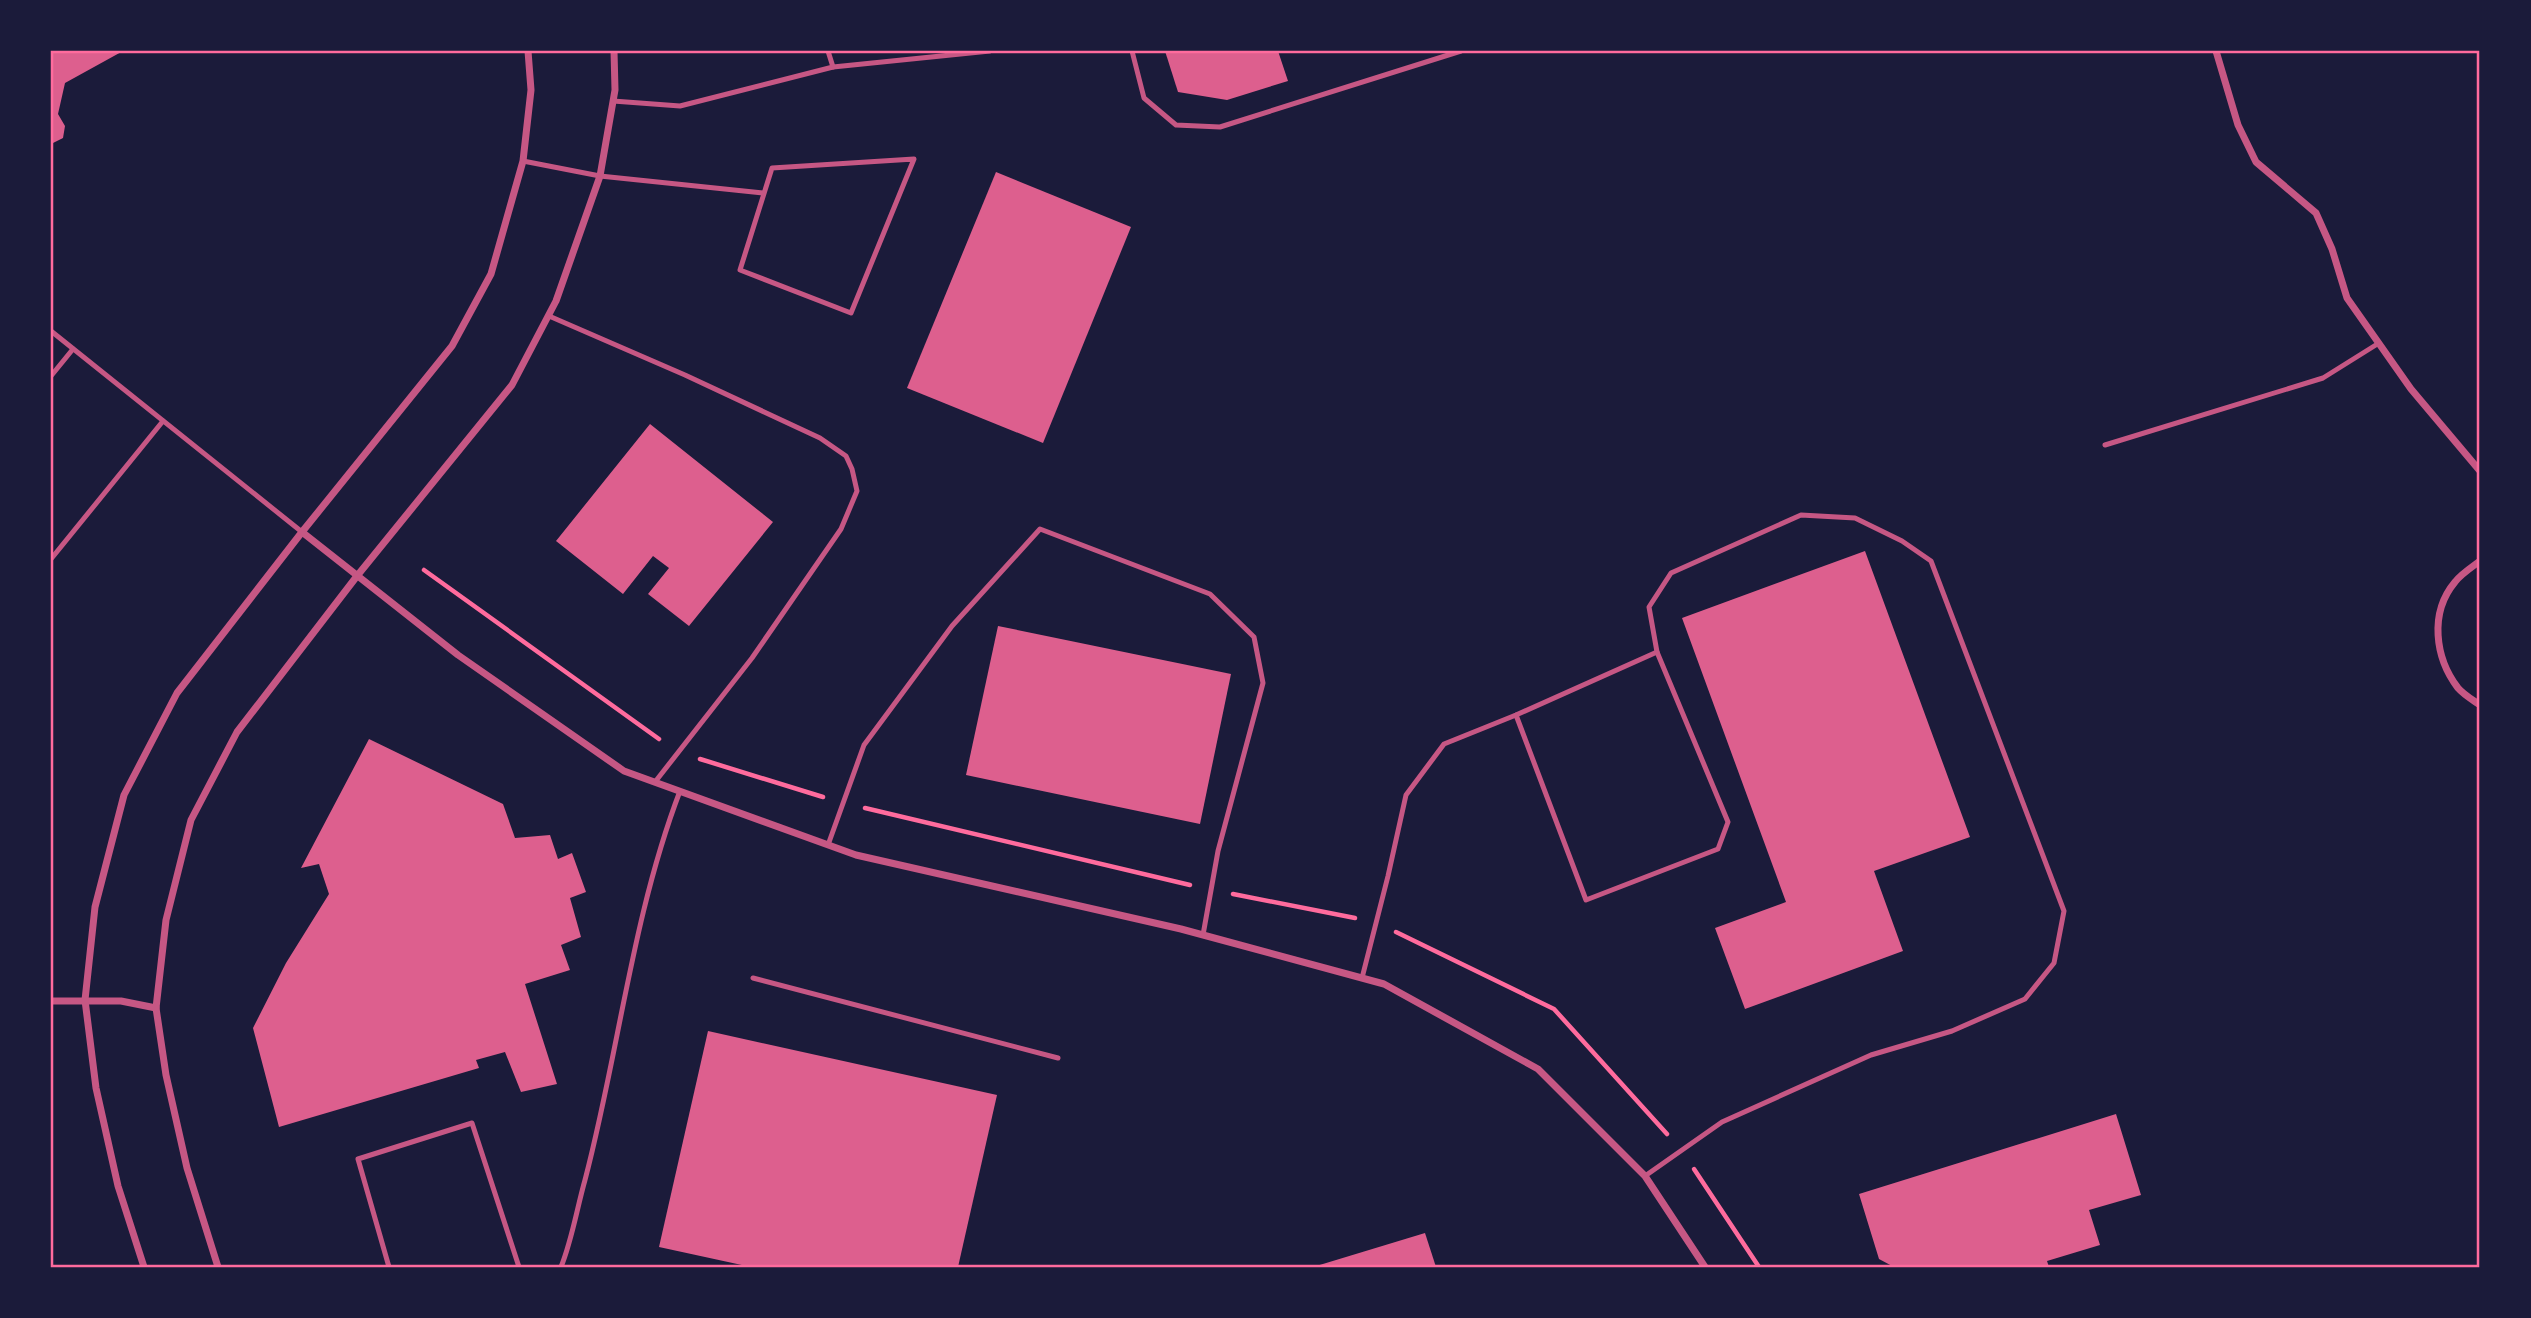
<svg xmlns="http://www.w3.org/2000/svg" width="2531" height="1318" viewBox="0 0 2531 1318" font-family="'Fira Sans',sans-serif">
<rect width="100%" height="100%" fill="#1b1b3a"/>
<!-- building -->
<g fill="#dd5f8e">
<polygon points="51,51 123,51 65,83 58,114 65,126 63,138 51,144"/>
<polygon points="1165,51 1278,51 1288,81 1227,100 1178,92"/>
<polygon points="996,172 1131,227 1043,443 907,388"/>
<polygon points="650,424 773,522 689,626 648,594 669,568 653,556 623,594 556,541"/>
<polygon points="1865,551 1970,837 1874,871 1903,951 1745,1009 1715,928 1786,902 1682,618"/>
<polygon points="998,626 1231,674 1200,824 966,775"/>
<polygon points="369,739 503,804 515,838 550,835 558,859 572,853 586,892 570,898 581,937 561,945 570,970 525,984 557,1084 521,1092 505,1052 476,1060 479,1068 279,1127 253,1028 286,963 329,894 319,864 301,868"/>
<polygon points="708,1031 997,1095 958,1267 751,1267 659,1247"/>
<polygon points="2116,1114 2141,1195 2089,1210 2100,1245 2047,1261 2049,1267 1894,1267 1879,1259 1859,1194"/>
<polygon points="1425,1233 1436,1267 1313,1267"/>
</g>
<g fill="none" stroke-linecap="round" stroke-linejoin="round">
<!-- path -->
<g stroke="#ff6b9d" stroke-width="4.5">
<polyline points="424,570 659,739"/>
<polyline points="700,759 823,797"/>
<polyline points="865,808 1190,885"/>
<polyline points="1233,894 1355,918"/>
<polyline points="1396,932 1554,1009 1667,1134"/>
<polyline points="1694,1169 1759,1267"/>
</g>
<!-- service -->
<g stroke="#c65784" stroke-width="5">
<polyline points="828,51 833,67"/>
<polyline points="1132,51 1144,98 1176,125 1220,127 1461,51"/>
<polyline points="613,101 680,106 833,67 990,51"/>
<polygon points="914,159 851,313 740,270 772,168"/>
<polyline points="523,161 600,176 763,193"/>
<polyline points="549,316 685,375 820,438 846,456 852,469 857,491 841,529 752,658 655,782"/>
<polyline points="51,331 302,532"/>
<polyline points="51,376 73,349"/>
<polyline points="2105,445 2323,378 2379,343"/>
<polyline points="51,559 163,421"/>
<polyline points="1516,715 1586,900 1718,849 1728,822 1657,652 1649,607 1671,573 1801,515 1855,518 1902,541 1931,561 2064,911 2054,963 2025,999 1952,1031 1871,1055 1722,1122 1645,1176"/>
<polyline points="828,845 864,745 952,626 1040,529 1210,594 1254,637 1263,683 1218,851 1203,935"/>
<polyline points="753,978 1058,1058"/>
<polyline points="1362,978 1388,876 1406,795 1444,744 1516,715 1657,652"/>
<polyline points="389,1267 358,1159 472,1123 519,1267"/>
<path d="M 561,1267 C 572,1240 577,1208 585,1180 C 619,1051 632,917 680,791"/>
</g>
<!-- minor -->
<g stroke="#c65784" stroke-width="7">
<polyline points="2216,51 2238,125 2256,162 2316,213 2332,249 2347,298 2411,389 2480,471"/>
<polyline points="302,532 458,655 624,771 856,855 1181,929 1384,984 1538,1069 1645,1176 1705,1267"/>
<path d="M 2480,561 C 2472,567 2461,574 2455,582 C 2429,613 2435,658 2458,688 C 2464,695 2473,700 2480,705"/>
<polyline points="51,1001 121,1001 156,1008"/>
<polyline points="144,1267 118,1186 96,1088 85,1000 95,907 124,795 177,693 302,532 452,346 491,274 523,161 531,90 528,51"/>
<polyline points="218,1267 187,1168 166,1075 156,1008 166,920 191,820 237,732 357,576 512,385 556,301 600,176 615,90 614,51"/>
</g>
</g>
<!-- border -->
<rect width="2531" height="1318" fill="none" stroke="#1b1b3a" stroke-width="105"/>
<rect x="52" y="52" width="2426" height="1214" fill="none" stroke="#ff6b9d" stroke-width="2.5"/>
</svg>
